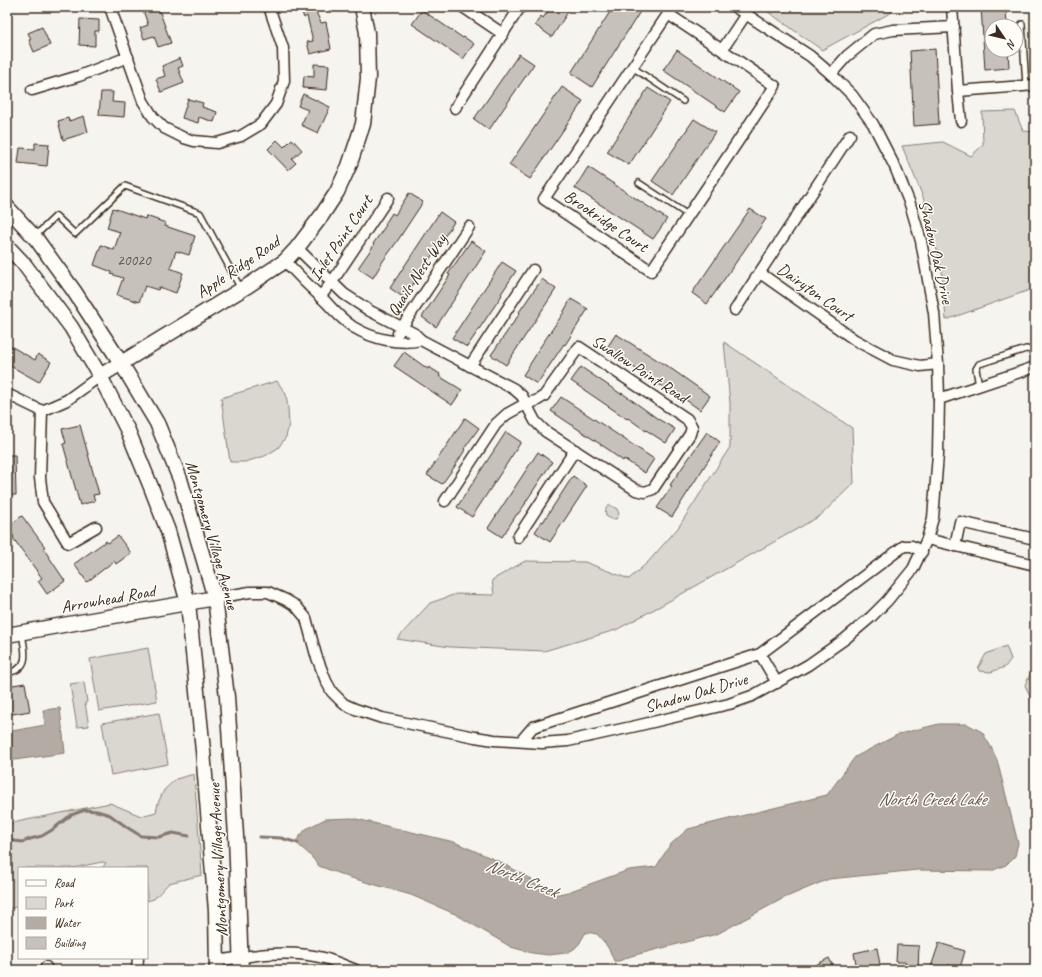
<svg xmlns="http://www.w3.org/2000/svg" width="1042" height="977" viewBox="0 0 1042 977" font-family="Caveat,sans-serif">
<rect width="100%" height="100%" fill="#f5f4ee"/>
<filter id="ink" filterUnits="userSpaceOnUse"><feTurbulence type="fractalNoise" baseFrequency=".025" numOctaves="2"/><feDisplacementMap in="SourceGraphic" scale="8" xChannelSelector="R" yChannelSelector="G"/><feConvolveMatrix kernelMatrix="1 2 1 2 8 2 1 2 1" color-interpolation-filters="sRGB"/></filter>
<g filter="url(#ink)">
<!-- green -->
<g fill="#dad6d0" stroke="#8a8077">
<polygon points="761,7 892,7 892,12 822,50"/>
<polygon points="1015,111 1023,131 1035,132 1035,288 946,320 942,270 923,197 902,146 943,142 971,156 983,145 982,112"/>
<polygon points="724,342 852,428 854,483 820,516 662,605 616,630 544,651 450,647 397,639 430,603 456,594 494,595 492,580 525,561 585,562 629,579 648,562 678,528 730,447 730,403"/>
<polygon points="277,381 286,394 288,409 289,424 286,437 278,448 265,456 245,462 230,462 221,398"/>
<path d="M 610,505 L 617,509 L 619,514 L 616,519 L 611,519 L 606,516 C 605,511 605,507 610,505 Z"/>
<polygon points="1006,646 1011,659 1005,667 991,672 979,671 978,668 986,654"/>
<polygon points="148,648 157,701 99,711 90,659"/>
<polygon points="1035,669 1035,708 1025,685 1032,670"/>
<polygon points="84,682 87,702 85,703 89,726 77,727 70,684"/>
<polygon points="159,713 168,764 111,775 102,723"/>
<polygon points="194,774 202,875 169,883 154,899 147,901 147,868 102,868 106,863 102,862 73,868 19,868 19,906 9,909 7,912 7,824 110,803 141,816 156,812 158,803 164,790 176,779"/>
</g>
<!-- water -->
<g fill="#b4aca4" stroke="#84786e">
<polygon points="60,708 65,753 7,761 7,732 45,725 43,710"/>
<polygon points="939,724 967,724 982,732 991,747 997,760 1018,843 1015,856 1006,865 991,871 918,870 829,879 784,898 717,934 631,956 619,961 614,961 610,951 605,943 597,934 586,932 579,944 574,949 566,953 549,955 532,953 511,947 455,914 411,895 348,877 319,866 309,854 295,842 306,829 325,819 352,818 454,842 498,861 530,878 542,891 549,896 568,892 629,870 656,867 670,845 688,829 827,795 855,757 899,734"/>
</g>
<g fill="none" stroke-linecap="round" stroke-linejoin="round">
<!-- stream -->
<g stroke="#84786e" stroke-width="3">
<polyline points="260,837 281,838 298,843"/>
<polyline points="7,838 14,841 23,842 30,839 42,836 52,830 71,815 85,810 97,811 110,815 128,828 141,836 159,837 173,833 189,836"/>
</g>
</g>
<!-- building -->
<g fill="#c7c1bb" stroke="#3b2a1e">
<polygon points="142,7 158,7 171,43 158,47 154,36 144,39 140,28 148,25"/>
<polygon points="300,7 328,7 316,12 321,23 326,22 331,49 310,54 307,42 313,41 307,16 304,18"/>
<polygon points="551,7 571,7 552,37 535,25 541,16 543,18"/>
<polygon points="613,7 643,7 592,87 571,73"/>
<polygon points="981,7 1006,7 1007,26 992,26 992,50 1008,50 1009,68 985,70"/>
<polygon points="422,10 463,38 464,37 474,44 463,59 412,24"/>
<polygon points="80,19 99,20 99,31 95,31 95,46 79,45"/>
<polygon points="42,27 50,45 34,52 29,40 31,39 28,33"/>
<polygon points="935,49 939,124 914,126 910,51"/>
<polygon points="677,50 739,92 725,112 663,70"/>
<polygon points="519,54 534,64 489,130 474,119"/>
<polygon points="180,58 183,66 178,68 184,83 161,92 156,79 165,76 162,66"/>
<polygon points="314,64 329,65 327,90 303,88 304,76 314,77"/>
<polygon points="562,87 583,101 530,179 509,165"/>
<polygon points="648,88 670,102 629,165 607,152"/>
<polygon points="101,92 113,92 112,102 125,103 124,117 99,115"/>
<polygon points="303,94 330,107 318,133 301,125 308,110 298,106"/>
<polygon points="188,99 203,103 202,107 217,112 214,122 199,117 198,123 182,118"/>
<polygon points="84,116 88,132 63,140 58,121 68,118 69,121"/>
<polygon points="694,119 715,132 673,195 652,181"/>
<polygon points="292,139 302,150 292,159 296,163 288,170 268,149 277,140 284,147"/>
<polygon points="35,143 49,144 47,166 18,163 20,148 35,149"/>
<polygon points="588,167 667,219 653,239 575,188"/>
<polygon points="409,193 423,202 396,243 383,261 373,278 358,268 374,245 373,244 386,225 385,224 392,213 395,215"/>
<polygon points="113,208 145,219 146,216 166,223 165,226 195,236 189,255 176,251 170,268 183,273 176,293 159,287 158,290 145,286 139,302 117,295 123,278 111,274 112,272 94,265 101,245 114,250 120,232 107,228"/>
<polygon points="750,209 766,219 707,304 692,293"/>
<polygon points="440,212 454,222 404,298 390,288"/>
<polygon points="471,241 486,251 436,327 422,317 450,275 448,274"/>
<polygon points="502,262 516,271 501,294 502,295 467,347 452,338"/>
<polygon points="542,279 556,289 506,365 491,355 520,313 519,312"/>
<polygon points="571,299 588,309 565,345 564,344 537,384 523,375 537,353 536,353 564,312 564,311"/>
<polygon points="616,334 673,370 710,396 700,410 679,395 678,397 606,349"/>
<polygon points="7,344 35,360 38,354 51,362 39,382 7,364"/>
<polygon points="404,352 428,369 429,367 440,374 439,376 462,390 452,405 394,366"/>
<polygon points="581,367 621,394 622,393 658,419 675,429 666,443 646,430 646,431 628,418 627,419 571,381"/>
<polygon points="561,397 654,459 645,473 624,459 623,461 612,453 612,452 551,411"/>
<polygon points="465,418 479,428 464,449 465,450 455,466 442,484 427,475"/>
<polygon points="80,425 99,494 93,495 95,501 80,505 63,444 66,443 62,429"/>
<polygon points="506,432 521,442 472,517 457,507"/>
<polygon points="707,432 720,442 672,517 657,508 672,486 670,485"/>
<polygon points="538,452 552,462 525,503 526,503 518,514 517,514 502,537 488,528"/>
<polygon points="7,455 15,455 16,495 7,495"/>
<polygon points="573,476 587,486 550,542 535,532 542,521 543,522"/>
<polygon points="22,516 45,547 43,548 65,581 47,594 38,581 42,578 13,538 14,537 7,527"/>
<polygon points="118,536 131,553 116,564 114,561 87,582 74,564 106,541 108,543"/>
<polygon points="25,683 30,711 7,715 7,686"/>
<polygon points="939,943 965,951 960,968 948,965 947,970 930,970"/>
<polygon points="897,945 919,946 918,970 906,970 906,962 896,962"/>
<polygon points="877,948 881,970 868,970 868,967 857,969 854,953"/>
<polygon points="829,958 835,970 806,970"/>
</g>
<g fill="none" stroke-linecap="round" stroke-linejoin="round">
<defs>
<g id="lane">
<polyline points="1022,24 1026,86"/>
<polyline points="632,67 683,101"/>
<polyline points="639,183 688,215"/>
<polyline points="35,236 56,216 75,234 125,186 200,213 241,289"/>
<polyline points="979,386 976,369 979,364 1026,349 1032,350 1035,358"/>
<path d="M 7,673 C 31,669 25,651 22,634"/>
</g>
<g id="street">
<polyline points="110,7 143,101 153,117 164,128 184,138 194,141 217,143 241,136 261,124 276,104 284,81 283,48 269,7"/>
<polyline points="463,7 503,34"/>
<polyline points="952,7 958,91 1035,85"/>
<polyline points="722,50 775,86 651,271 544,199 668,14 722,50 746,14"/>
<polyline points="831,74 847,56 874,34 893,30 954,27"/>
<polyline points="32,90 79,76 128,57"/>
<polyline points="958,91 961,121"/>
<polyline points="455,108 520,7"/>
<polyline points="297,248 344,294 370,311 415,334 421,340 514,389 522,396 535,421 545,431 636,490 645,492 653,489 690,434 692,427 687,419 579,347 544,396 536,401 527,403 507,414 496,424 445,501"/>
<path d="M 285,261 C 298,275 312,289 326,302 C 334,311 343,320 353,327 C 373,339 398,345 421,340"/>
<polyline points="760,273 855,340 893,360 920,366 938,364"/>
<polyline points="320,297 332,282 388,198"/>
<polyline points="735,310 850,135"/>
<polyline points="398,333 469,227"/>
<polyline points="470,366 533,270"/>
<polyline points="7,394 42,411"/>
<polyline points="939,399 1035,367"/>
<polyline points="42,411 40,478 43,502 68,543 96,527"/>
<polyline points="42,411 67,400 100,376"/>
<polyline points="518,537 575,450"/>
<polyline points="927,539 1035,565"/>
<polyline points="955,546 960,522 1035,539"/>
<polyline points="215,598 250,592 268,592 286,600 296,606 306,618 316,655 326,681 332,692 344,704 355,709 382,718 475,737 494,740 542,743 568,741 636,726 729,704 752,696 808,665 845,639 871,617 887,601 913,569 927,539 933,518 934,506 938,454 939,399 938,364 934,313 921,241 910,204 895,167 873,124 852,95 831,74 810,56 735,7"/>
<polyline points="760,654 777,683"/>
<polyline points="521,741 533,727 760,654 904,546 912,546 922,552"/>
<path d="M 217,961 C 252,955 289,949 324,958 C 335,961 345,966 356,970"/>
<polyline points="46,970 46,967"/>
<polyline points="137,970 138,958"/>
</g>
<g id="secondary">
<polyline points="7,207 37,240 74,291 121,363 157,423 180,479 215,598 227,697 236,836 241,970"/>
<polyline points="7,246 24,264 71,327 100,376 128,431 151,487 168,531 188,603 203,751 216,911 217,970"/>
<polyline points="100,376 249,285 285,261 297,248 322,215 337,192 349,166 363,124 368,78 367,33 362,7"/>
<polyline points="7,635 215,598"/>
</g>
</defs>
<!-- lane casing -->
<use href="#lane" stroke="#3b2a1e" stroke-width="8"/>
<!-- street casing -->
<use href="#street" stroke="#3b2a1e" stroke-width="13"/>
<!-- secondary casing -->
<use href="#secondary" stroke="#3b2a1e" stroke-width="17"/>
<!-- lane -->
<use href="#lane" stroke="#fdfcf7" stroke-width="5"/>
<!-- street -->
<use href="#street" stroke="#fdfcf7" stroke-width="10"/>
<!-- secondary -->
<use href="#secondary" stroke="#fdfcf7" stroke-width="14"/>
</g>
</g>
<g text-anchor="middle" dominant-baseline="central" stroke-width="3" stroke-linejoin="round" paint-order="stroke">
<!-- number labels -->
<g font-size="15" fill="#5e5045">
<text x="134" y="260">20020</text>
</g>
<!-- street labels -->
<g font-size="17" fill="#3b2a1e" stroke="#fdfcf7">
<text transform="translate(606 221) rotate(34)">Brookridge Court</text>
<text transform="translate(341 238) rotate(-56)">Inlet Point Court</text>
<text transform="translate(936 252) rotate(77)">Shadow Oak Drive</text>
<text transform="translate(238 267) rotate(-34)">Apple Ridge Road</text>
<text transform="translate(417 275) rotate(-57)">Quails Nest Way</text>
<text transform="translate(815 292) rotate(35)">Dairyton Court</text>
<text transform="translate(640 369) rotate(33)">Swallow Point Road</text>
<text transform="translate(212 535) rotate(74)">Montgomery Village Avenue</text>
<text transform="translate(108 599) rotate(-10)">Arrowhead Road</text>
<text transform="translate(696 693) rotate(-16)">Shadow Oak Drive</text>
<text transform="translate(218 860) rotate(-93)">Montgomery Village Avenue</text>
</g>
<!-- water labels -->
<g font-size="18" font-style="italic" fill="#65584d" stroke="#fdfcf7">
<text x="932" y="799">North Creek Lake</text>
<text transform="translate(522 878) rotate(22)">North Creek</text>
</g>
</g>
<!-- margin -->
<rect width="1042" height="977" fill="none" stroke="#fdfcf7" stroke-width="24"/>
<rect x="12" y="12" width="1018" height="953" fill="none" stroke="#3b2a1e" stroke-width="1.5" filter="url(#ink)"/>
<!-- legend -->
<rect x="18" y="867" width="130" height="92" fill="#fdfcf7" stroke="#afa8a0"/>
<rect x="26" y="880" width="20" height="6" fill="#fdfcf7" stroke="#afa8a0"/>
<text x="54" y="887" font-size="12" fill="#3b2a1e">Road</text>
<rect x="26" y="897" width="20" height="12" fill="#dad6d0" stroke="#afa8a0"/>
<text x="54" y="907" font-size="12" fill="#3b2a1e">Park</text>
<rect x="26" y="917" width="20" height="12" fill="#b4aca4" stroke="#afa8a0"/>
<text x="54" y="927" font-size="12" fill="#3b2a1e">Water</text>
<rect x="26" y="937" width="20" height="12" fill="#c7c1bb" stroke="#afa8a0"/>
<text x="54" y="947" font-size="12" fill="#3b2a1e">Building</text>
<!-- north arrow -->
<g transform="translate(1004 38) rotate(125)"><circle r="19" fill="#fdfcf7" stroke="#afa8a0"/>
<path d="M0-3L7 15L0 10L-7 15Z" fill="#3b2a1e"/>
<text y="-6" font-size="11" font-weight="bold" text-anchor="middle" fill="#3b2a1e">N</text>
</g>
</svg>
